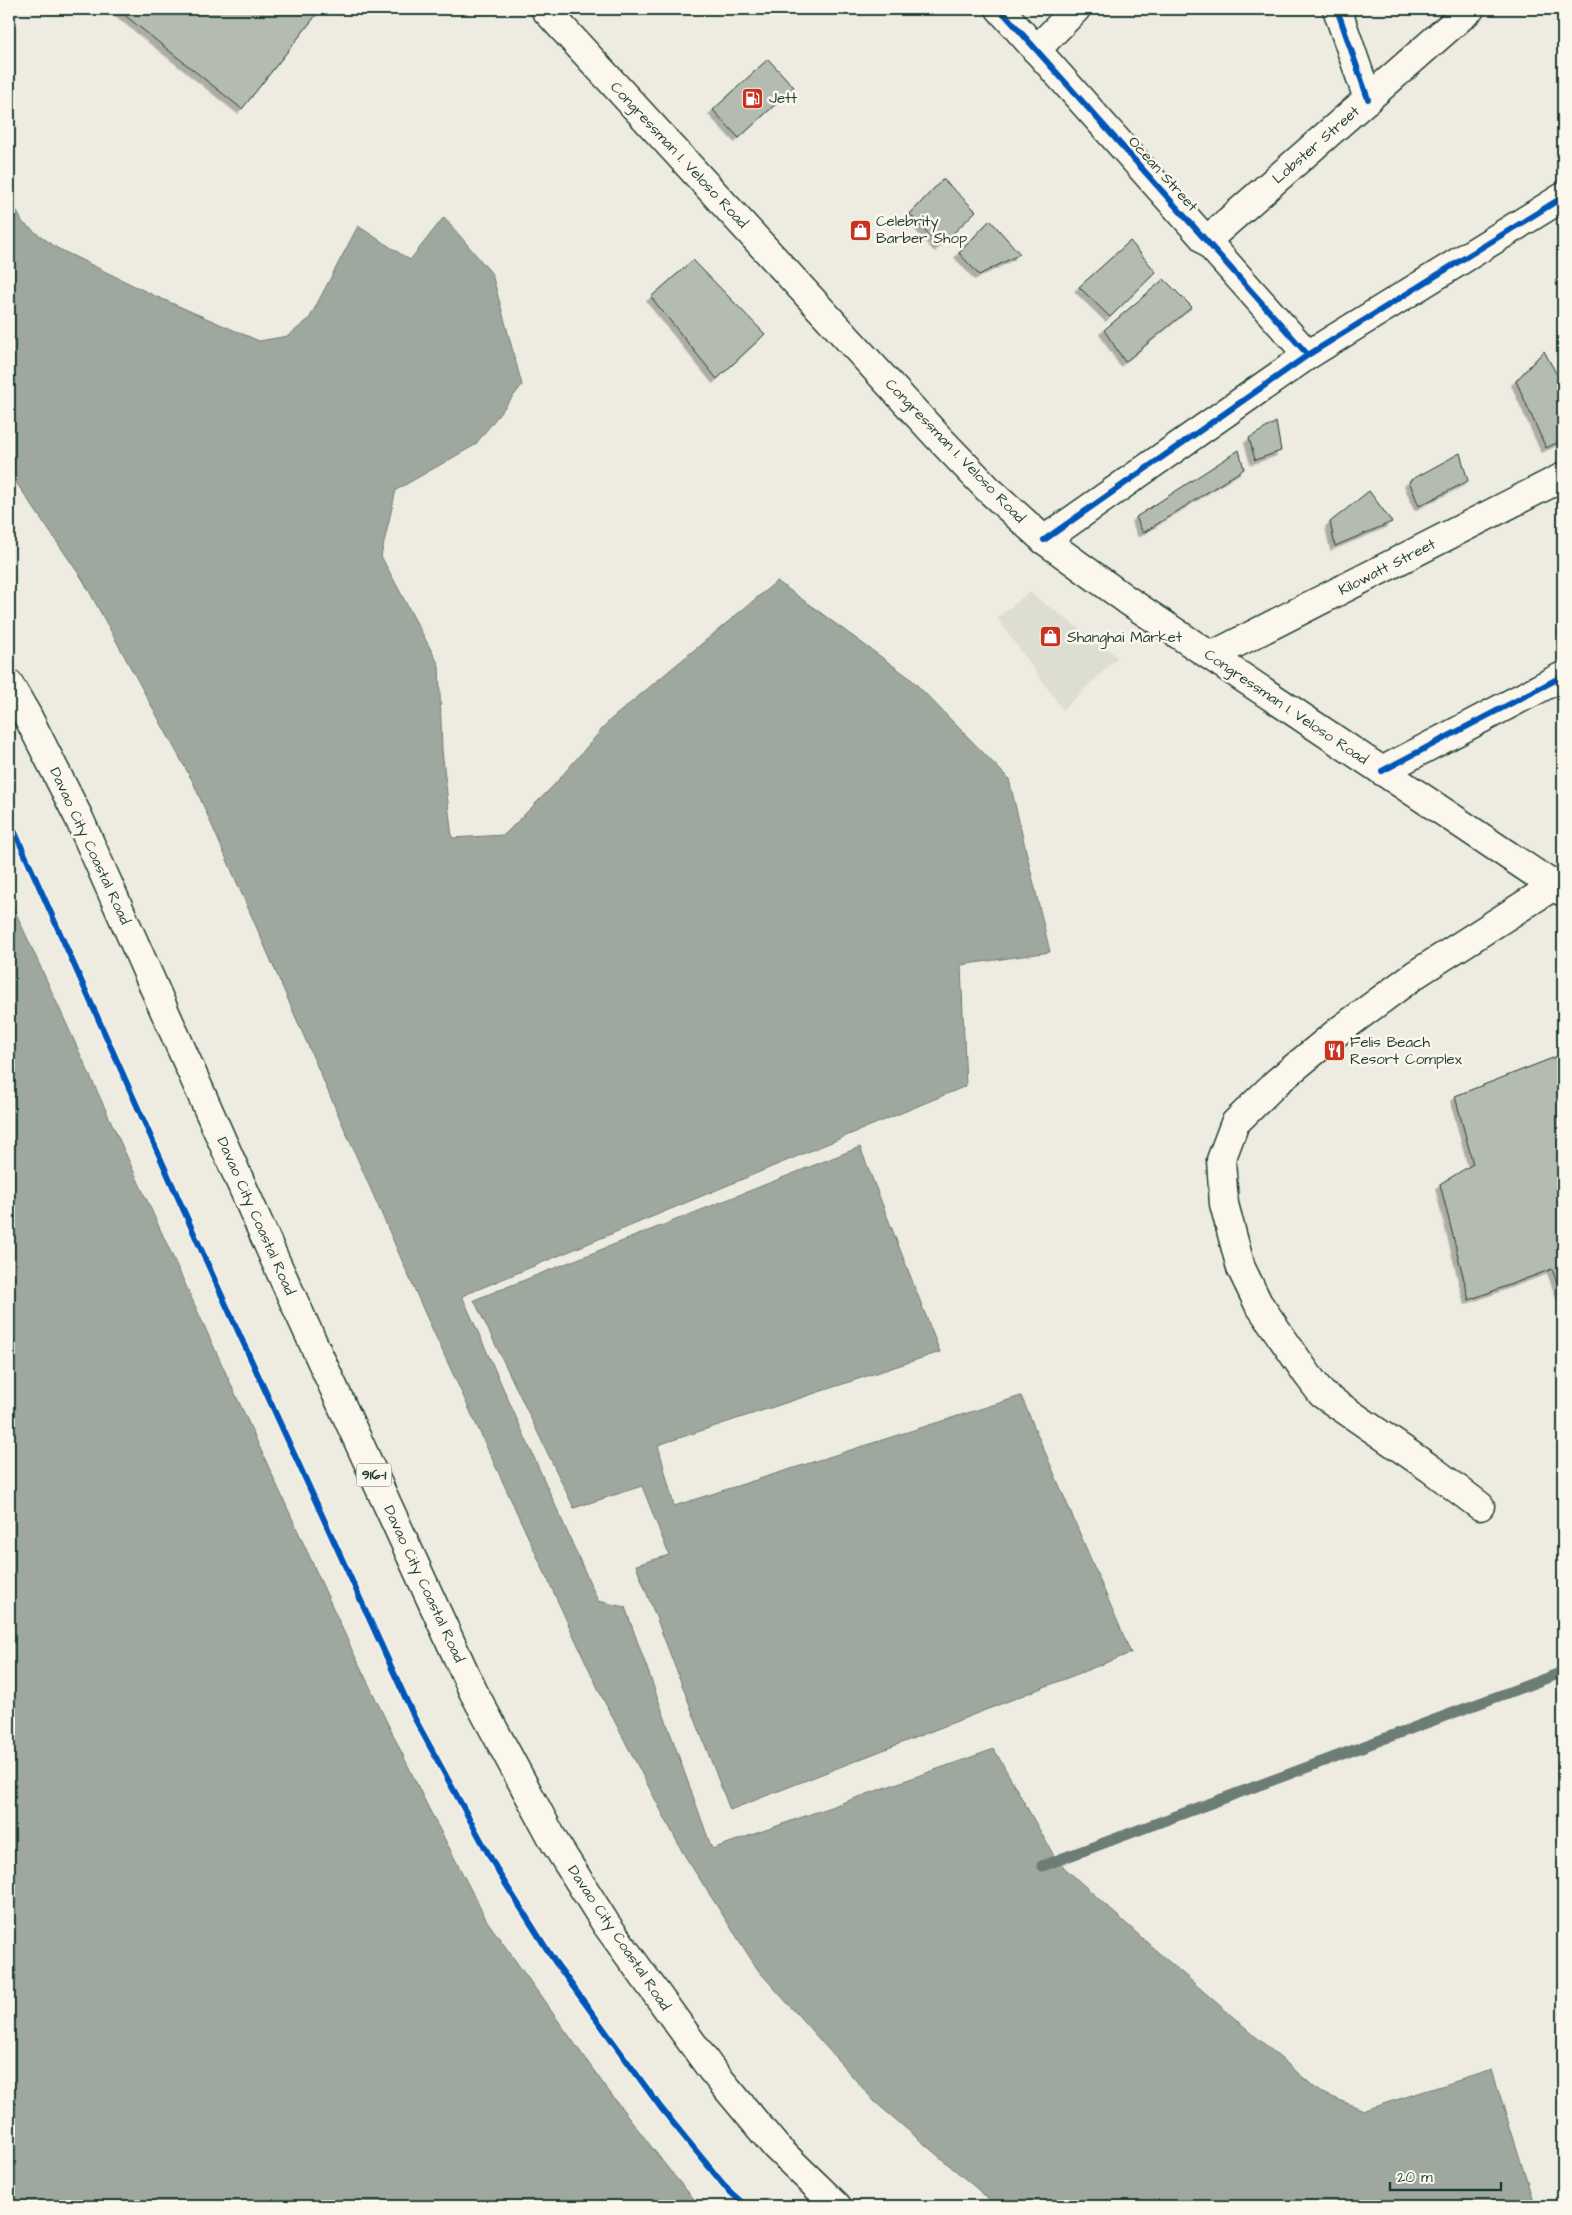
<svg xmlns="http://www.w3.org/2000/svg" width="1572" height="2215" viewBox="0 0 1572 2215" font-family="'Architects Daughter',sans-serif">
<defs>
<filter id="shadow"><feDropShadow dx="-4.5" dy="4.5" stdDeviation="0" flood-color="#0004"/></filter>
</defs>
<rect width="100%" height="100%" fill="#eeece1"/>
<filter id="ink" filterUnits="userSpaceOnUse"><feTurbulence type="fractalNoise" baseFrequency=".02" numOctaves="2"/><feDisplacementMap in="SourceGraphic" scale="10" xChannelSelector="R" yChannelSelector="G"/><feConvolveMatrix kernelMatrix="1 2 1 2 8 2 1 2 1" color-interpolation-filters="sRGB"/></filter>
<g filter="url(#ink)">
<!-- built -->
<polygon fill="#ddddd2" points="1029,592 1118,657 1063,710 997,618"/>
<!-- water -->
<g fill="#9fa89f" stroke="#6c7d74">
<polygon points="9,196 23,223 57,248 153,295 259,341 288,336 309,319 358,226 410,260 444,217 492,274 522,385 475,445 396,490 381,556 439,665 442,750 452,838 504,835 554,785 610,720 777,581 910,678 1009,779 1050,952 961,965 966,1086 462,1296 598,1601 625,1607 712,1849 994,1749 1057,1861 1152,1947 1320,2092 1364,2110 1492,2070 1535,2206 997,2206 875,2102 758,1970 683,1853 601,1695 424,1311 193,782 83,580 9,472"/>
<polygon points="9,898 353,1652 427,1805 487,1921 607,2089 670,2171 700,2206 9,2206"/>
<polygon points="860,1147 940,1352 658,1445 674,1506 1021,1396 1131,1653 730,1810 636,1565 669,1555 642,1486 574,1508 474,1300"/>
</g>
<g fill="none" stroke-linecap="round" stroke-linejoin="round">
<!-- stream -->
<polyline stroke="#6c7d74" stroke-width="11" points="1042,1866 1563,1672"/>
</g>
<!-- building -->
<g fill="#b4bbb0" stroke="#1f3d34" filter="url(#shadow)">
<polygon points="117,9 321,9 242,109"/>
<polygon points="768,59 794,87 739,138 713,110"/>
<polygon points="943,179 976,211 939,247 910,214"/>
<polygon points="990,220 1020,254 979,275 959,253"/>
<polygon points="1130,241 1156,272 1110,317 1079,287"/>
<polygon points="693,260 765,334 717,379 651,297"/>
<polygon points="1164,279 1192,307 1125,362 1104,330"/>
<polygon points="1544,351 1563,386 1563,440 1546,448 1516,381"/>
<polygon points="1276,422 1281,451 1255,460 1249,438"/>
<polygon points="1239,450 1244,469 1143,533 1136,517"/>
<polygon points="1460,453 1468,481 1419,506 1409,481"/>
<polygon points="1369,491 1392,522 1335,546 1330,522"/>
<polygon points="1563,1054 1563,1299 1552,1269 1469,1300 1440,1184 1473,1164 1455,1096"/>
</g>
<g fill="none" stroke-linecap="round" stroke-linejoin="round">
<defs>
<g id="minor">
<polyline points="1000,9 1308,355"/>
<polyline points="1337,9 1368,99"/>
<polyline points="1036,50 1076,9"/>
<polyline points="1206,241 1470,9"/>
<polyline points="1044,540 1308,355 1563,197"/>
<polyline points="1211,656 1563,477"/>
<polyline points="1382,771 1563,676"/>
<polyline points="1480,1506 1431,1469 1322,1394 1307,1374 1258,1303 1241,1268 1224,1204 1221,1160 1235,1123 1277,1082 1340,1030 1416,974 1563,880"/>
</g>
<g id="major">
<polyline points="545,9 937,436 988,489 1044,540 1127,600 1563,892"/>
<polyline points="9,684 27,715 78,816 275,1260 473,1691 555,1843 606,1924 711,2069 776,2147 837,2206"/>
</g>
</defs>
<!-- minor casing -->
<use href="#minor" stroke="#1f3d34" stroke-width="31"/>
<!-- major casing -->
<use href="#major" stroke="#1f3d34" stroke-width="31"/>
<!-- minor -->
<use href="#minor" stroke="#fbf7ec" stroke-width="28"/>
<!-- major -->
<use href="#major" stroke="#fbf7ec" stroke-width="28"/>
<defs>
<g id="cycleway">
<polyline points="1000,9 1308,355"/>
<polyline points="1337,9 1368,99"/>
<polyline points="1044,540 1308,355 1563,197"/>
<polyline points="1382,771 1563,676"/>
<polyline points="9,819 217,1285 415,1719 500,1875 553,1959 661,2108 728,2190 746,2206"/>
</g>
</defs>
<!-- cycleway casing -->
<use href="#cycleway" stroke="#fbf7ec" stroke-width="9"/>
<!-- cycleway -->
<use href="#cycleway" stroke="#0057b8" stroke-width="6"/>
</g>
</g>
<!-- icons -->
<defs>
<symbol id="fuel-square" viewBox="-11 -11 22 22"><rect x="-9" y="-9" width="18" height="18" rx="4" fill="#c8321e" stroke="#fbf7ec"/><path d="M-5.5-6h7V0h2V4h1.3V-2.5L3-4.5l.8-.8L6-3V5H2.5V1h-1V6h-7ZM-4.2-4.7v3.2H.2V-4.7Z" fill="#fff"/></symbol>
<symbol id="shop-square" viewBox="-11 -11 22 22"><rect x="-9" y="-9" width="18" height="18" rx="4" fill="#c8321e" stroke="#fbf7ec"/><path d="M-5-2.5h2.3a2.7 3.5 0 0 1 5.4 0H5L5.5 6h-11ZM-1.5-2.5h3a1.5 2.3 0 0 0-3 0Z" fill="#fff"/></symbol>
<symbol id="restaurant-square" viewBox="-11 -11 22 22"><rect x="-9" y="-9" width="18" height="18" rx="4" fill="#c8321e" stroke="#fbf7ec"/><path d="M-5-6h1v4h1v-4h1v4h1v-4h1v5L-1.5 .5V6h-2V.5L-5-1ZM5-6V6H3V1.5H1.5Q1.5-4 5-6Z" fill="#fff"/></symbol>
</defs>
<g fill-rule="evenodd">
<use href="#fuel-square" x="740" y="86" width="25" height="25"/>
<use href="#shop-square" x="848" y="218" width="25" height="25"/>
<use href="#shop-square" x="1038" y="624" width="25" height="25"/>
<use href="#restaurant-square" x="1322" y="1038" width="25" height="25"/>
</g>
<g text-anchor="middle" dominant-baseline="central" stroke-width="5" stroke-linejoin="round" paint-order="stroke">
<!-- shield labels -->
<rect fill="#fbf7ec" stroke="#61756b" stroke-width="1" x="356.5" y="1463.5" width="35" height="23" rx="4"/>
<g font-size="14" font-weight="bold" fill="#1f3d34">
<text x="374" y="1475">916-1</text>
</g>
<!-- poi labels -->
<g font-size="15" fill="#1f3d34" stroke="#fbf7ec" text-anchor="start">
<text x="769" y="98">Jett</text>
<text x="876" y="221">Celebrity<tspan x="876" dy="17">Barber Shop</tspan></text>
<text x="1067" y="637">Shanghai Market</text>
<text x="1350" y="1042">Felis Beach<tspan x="1350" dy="17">Resort Complex</tspan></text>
</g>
<!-- street labels -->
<g font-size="15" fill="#1f3d34" stroke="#fbf7ec">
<text transform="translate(1316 145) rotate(-41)">Lobster Street</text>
<text transform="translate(679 155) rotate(47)">Congressman I. Veloso Road</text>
<text transform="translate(1163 174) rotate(48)">Ocean Street</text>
<text transform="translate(955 451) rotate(46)">Congressman I. Veloso Road</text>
<text transform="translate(1387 567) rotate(-27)">Kilowatt Street</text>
<text transform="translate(1286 707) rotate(34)">Congressman I. Veloso Road</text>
<text transform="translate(90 846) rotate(65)">Davao City Coastal Road</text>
<text transform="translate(256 1216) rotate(66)">Davao City Coastal Road</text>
<text transform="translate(424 1584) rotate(65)">Davao City Coastal Road</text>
<text transform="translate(619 1938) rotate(56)">Davao City Coastal Road</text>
</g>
</g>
<!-- margin -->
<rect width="1572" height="2215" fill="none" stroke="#fbf7ec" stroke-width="30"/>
<rect x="15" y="15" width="1542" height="2185" fill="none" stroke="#1f3d34" stroke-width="2" filter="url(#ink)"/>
<!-- scale -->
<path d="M1390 2182v8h111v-8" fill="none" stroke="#1f3d34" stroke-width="2.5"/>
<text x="1397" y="2182" font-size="15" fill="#1f3d34" stroke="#fbf7ec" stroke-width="4" paint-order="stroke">20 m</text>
</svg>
